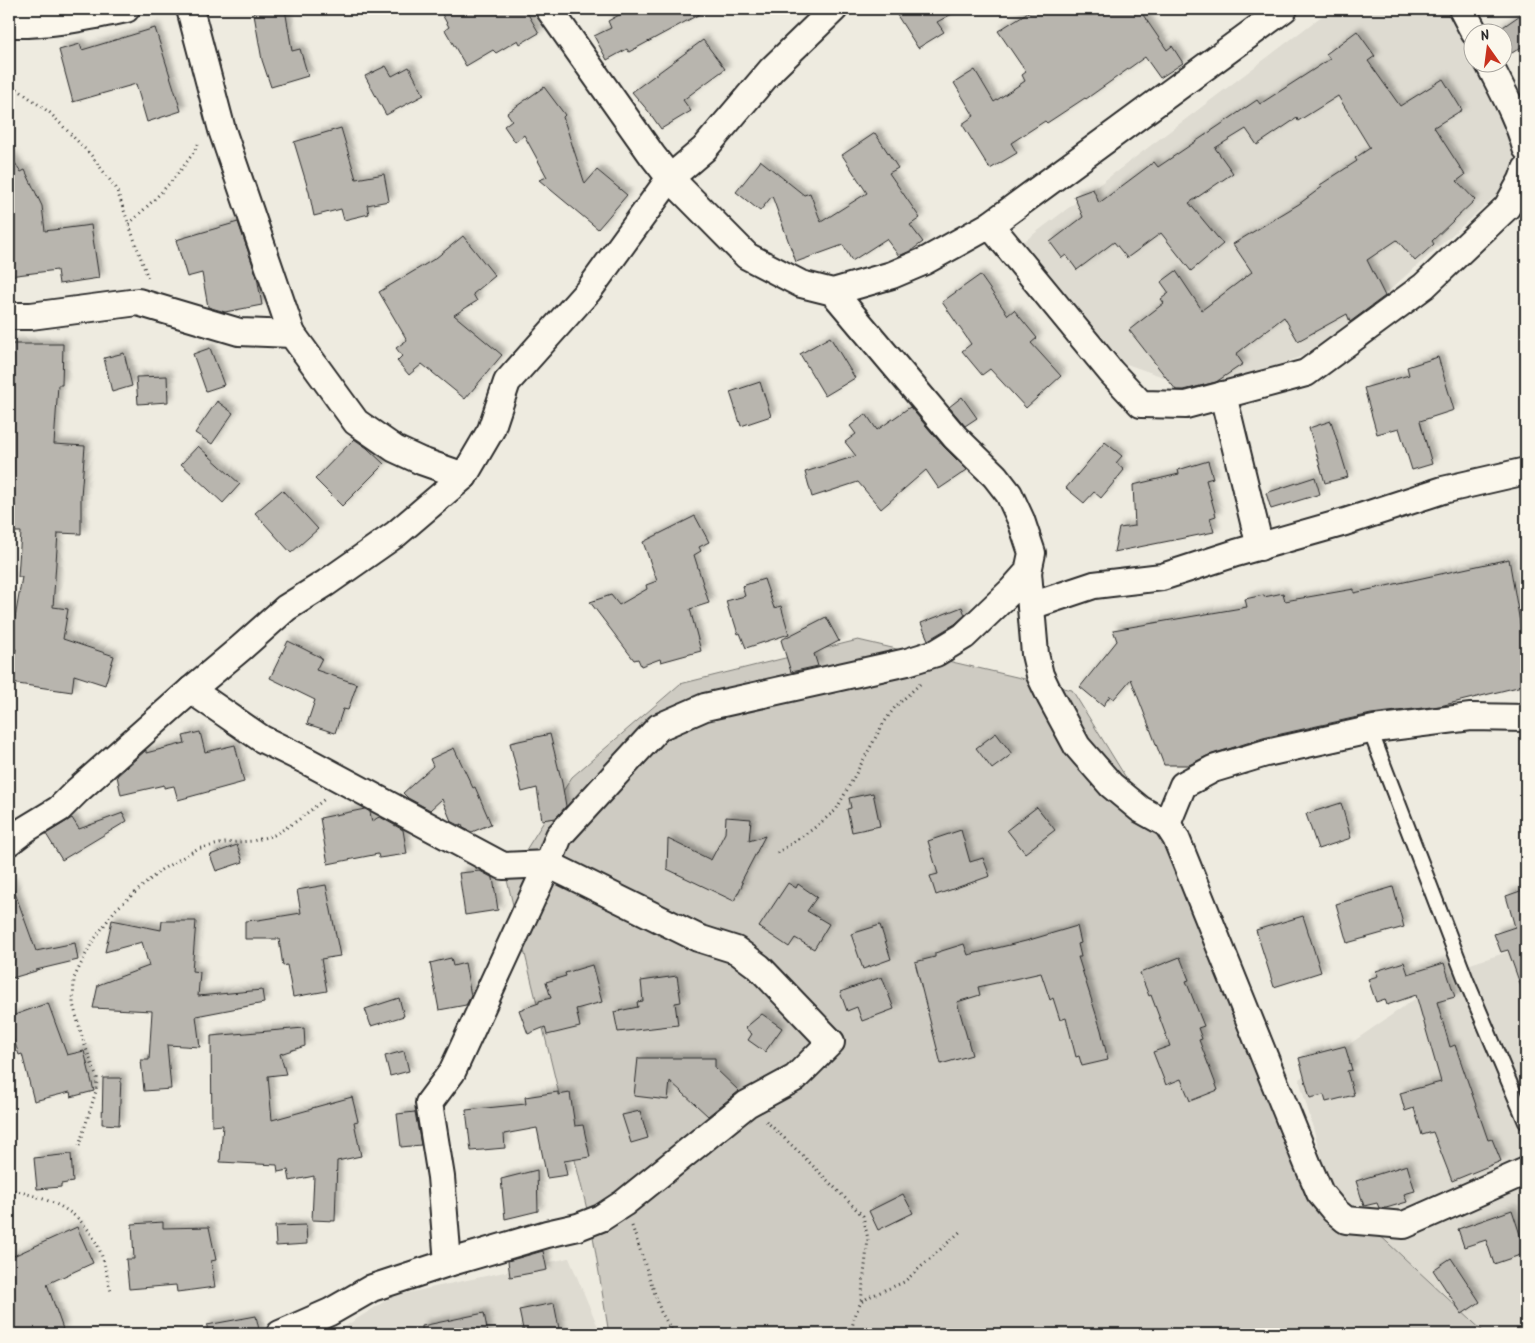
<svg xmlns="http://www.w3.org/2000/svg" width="1535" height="1343" viewBox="0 0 1535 1343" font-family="Kalam,sans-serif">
<defs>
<filter id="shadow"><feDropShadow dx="4.5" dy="-4.5" stdDeviation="2.5" flood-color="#0004"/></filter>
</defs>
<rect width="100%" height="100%" fill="#eeebe0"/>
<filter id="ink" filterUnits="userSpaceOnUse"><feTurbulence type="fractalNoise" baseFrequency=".02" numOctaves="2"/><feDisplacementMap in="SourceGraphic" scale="10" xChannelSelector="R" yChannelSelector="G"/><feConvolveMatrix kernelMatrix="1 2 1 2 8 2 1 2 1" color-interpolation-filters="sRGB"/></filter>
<g filter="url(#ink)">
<!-- built -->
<g fill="#dedbd1">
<polygon points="1331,9 1448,9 1472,55 1472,62 1476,63 1521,148 1498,194 1324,348 1206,392 1118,361 1022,243"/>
<polygon points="1526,946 1526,1334 1372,1334 1299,1079 1461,967"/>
<polygon points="569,1258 601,1334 333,1334 393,1296"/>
</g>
<!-- green -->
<polygon fill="#cecbc2" stroke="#7c7b76" points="858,640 1072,690 1218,927 1305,1166 1486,1334 609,1334 592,1230 507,880 572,777 680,684"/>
<!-- building -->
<g fill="#b8b5ae" stroke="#2b2b2b" filter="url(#shadow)">
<polygon points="253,9 285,9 292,51 300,49 308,76 271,87 262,60"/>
<polygon points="439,9 525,9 539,33 520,44 518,40 496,53 493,50 466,66 445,30 449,27"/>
<polygon points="630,9 709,9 629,52 627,49 607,60 594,36 611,28 608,21"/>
<polygon points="893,9 961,9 937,22 944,32 918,48"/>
<polygon points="1033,9 1139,9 1167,50 1172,46 1183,63 1160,78 1145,57 1086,99 1085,98 1047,123 1045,121 1011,143 1017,153 990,169 962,124 974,116 954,83 975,70 994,102 1025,81 1022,75 1026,72 998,31"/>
<polygon points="1526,11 1526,44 1512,53 1502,38 1502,32 1499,32 1497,31"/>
<polygon points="155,28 181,111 147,122 136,84 73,102 59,50 80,44 82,50"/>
<polygon points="1357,31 1375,56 1368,61 1400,106 1443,79 1462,110 1434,127 1465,175 1457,181 1475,200 1432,241 1434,244 1415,261 1397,240 1367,260 1385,296 1350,322 1347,314 1298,341 1284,317 1236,354 1243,364 1216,382 1184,390 1176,390 1129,330 1164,303 1161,299 1169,293 1161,282 1176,271 1202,310 1252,272 1233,244 1299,204 1322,187 1320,185 1357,161 1355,158 1370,148 1338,96 1298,121 1297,118 1257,145 1246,129 1215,148 1233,173 1189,203 1223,244 1191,271 1161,233 1127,258 1114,242 1077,270 1066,255 1062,258 1050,242 1083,217 1074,196 1093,189 1099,203 1154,162 1158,167 1257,100 1260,104 1330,59 1326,54"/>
<polygon points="703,40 725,69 683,100 691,111 661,129 649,112 632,92"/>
<polygon points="386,66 392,76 409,67 424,95 386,115 365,76"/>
<polygon points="544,87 565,115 563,117 585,184 597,170 627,195 598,229 539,180 547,177 524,135 515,142 504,126 512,120 507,113"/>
<polygon points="341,128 356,179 384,174 389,201 367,205 369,214 344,220 341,209 314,216 309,192 294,142"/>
<polygon points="875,133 898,168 889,173 920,218 910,225 923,242 912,250 899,256 886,239 852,261 843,245 796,262 772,196 760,211 736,192 760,162 760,160 804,195 810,193 821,222 867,193 842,155"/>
<polygon points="9,154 21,172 25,170 42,206 45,231 91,225 99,278 59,284 57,270 9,276"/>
<polygon points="238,222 257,277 262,305 225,312 208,307 202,273 187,277 176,240"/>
<polygon points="463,236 495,276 473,294 477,301 454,315 502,355 465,399 422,364 409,375 397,361 402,356 396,348 407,340 379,292 436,258"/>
<polygon points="980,275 1008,315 1014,310 1037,338 1031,343 1061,376 1026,408 990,369 982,375 962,351 971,344 942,302"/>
<polygon points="830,337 855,378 825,396 800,354"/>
<polygon points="9,344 63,344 62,385 58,385 54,444 85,446 81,496 81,534 58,533 53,607 68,609 63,639 114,656 105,685 74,675 72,692 11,683 16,649 10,648 22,577 18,577 21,532 10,532"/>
<polygon points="210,348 224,385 206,391 193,354"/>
<polygon points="124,353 132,386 112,392 104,358"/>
<polygon points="1438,357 1454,410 1420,421 1432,464 1412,470 1399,428 1377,434 1364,388 1409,375 1407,367"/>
<polygon points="167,376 168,402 138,404 136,377"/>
<polygon points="760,382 771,416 741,426 730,392"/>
<polygon points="962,397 977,418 965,426 949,407"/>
<polygon points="217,401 233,413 212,444 195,433"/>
<polygon points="910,407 944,447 967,470 939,489 926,470 881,509 858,482 812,497 805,472 856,456 845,442 856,434 850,426 866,414 877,430"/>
<polygon points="1331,421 1348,477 1325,483 1309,428"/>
<polygon points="354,439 367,448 384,464 342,506 315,479"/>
<polygon points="1105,442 1122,456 1116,463 1124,470 1101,498 1094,492 1084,503 1066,488"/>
<polygon points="198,446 240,484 223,503 181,464"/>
<polygon points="1208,461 1213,478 1206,480 1216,516 1210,518 1214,532 1114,552 1119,528 1135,526 1133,485 1179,474 1178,470"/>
<polygon points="1315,477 1320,494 1271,509 1266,493"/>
<polygon points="282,490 318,529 291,553 255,513"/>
<polygon points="695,516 709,542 699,547 701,551 694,555 709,603 690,609 701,651 661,662 660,659 641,666 638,659 634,660 590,602 611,595 619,605 647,589 646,585 657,581 643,542"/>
<polygon points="1509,559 1526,657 1526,685 1440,706 1371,714 1263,738 1209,755 1189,765 1164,765 1131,679 1114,699 1110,696 1103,706 1080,687 1117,641 1113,630 1247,607 1245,599 1264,595 1264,597 1283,593 1285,601 1354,589 1354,593"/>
<polygon points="764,579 774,608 781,606 789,634 746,648 740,633 738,634 733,618 731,618 726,601 745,596 742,586"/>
<polygon points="962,607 965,615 955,624 928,640 921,623"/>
<polygon points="826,617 839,641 814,654 818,666 791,672 781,640"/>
<polygon points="288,641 322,658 316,670 357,684 348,710 343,709 335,733 307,724 315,700 270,678"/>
<polygon points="200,732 205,752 235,745 244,782 178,800 174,786 164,788 164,785 121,795 117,776 146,750 146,753 185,743 183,736"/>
<polygon points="996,733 1012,754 992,769 976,748"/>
<polygon points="550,734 562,783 566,806 556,818 542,820 537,788 522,792 510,743"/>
<polygon points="454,748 473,788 475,787 491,824 472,832 463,828 462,824 459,825 451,821 442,799 430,810 408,798 403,793 433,766 430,759"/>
<polygon points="873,793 880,826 852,832 847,809 851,808 849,798"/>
<polygon points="1341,803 1351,838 1318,849 1306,814"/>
<polygon points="1037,807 1055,830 1025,853 1007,830"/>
<polygon points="365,809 370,812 372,822 377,818 380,817 403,830 407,854 379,858 378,854 328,864 320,818"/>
<polygon points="123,813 127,821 62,860 46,834 72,818 79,829"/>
<polygon points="726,817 751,819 749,841 765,836 741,882 743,883 734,901 667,869 668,839 711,860 725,833"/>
<polygon points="961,830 970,862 983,858 990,876 936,895 930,876 938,874 928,841"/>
<polygon points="237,845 243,862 216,871 210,855"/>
<polygon points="480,871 493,878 498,910 465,915 459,873"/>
<polygon points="9,882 11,882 36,951 75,943 78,960 36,970 36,971 9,979"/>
<polygon points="788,883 796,888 798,884 817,897 807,911 829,924 814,949 795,938 789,947 759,927"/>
<polygon points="326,885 340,956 321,959 327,991 293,997 287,965 283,966 279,939 245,939 245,921 258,920 301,913 297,890"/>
<polygon points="1393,887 1404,927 1347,943 1336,904"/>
<polygon points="1526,889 1526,995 1524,995 1508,950 1501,952 1494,934 1515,927 1506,896"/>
<polygon points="1303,916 1321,972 1274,987 1256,930"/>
<polygon points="112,920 161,930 162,921 196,921 192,971 200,972 198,996 262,990 264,1003 196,1016 200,1047 167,1045 171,1089 144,1091 141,1060 149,1060 152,1011 93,1008 98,985 149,966 142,942 105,952"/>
<polygon points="880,925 891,959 863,969 851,934"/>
<polygon points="1077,926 1081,943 1078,944 1081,957 1078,957 1101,1030 1108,1060 1082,1066 1079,1056 1076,1057 1066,1018 1060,1020 1053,998 1050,1000 1041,973 978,987 980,995 957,1002 972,1055 941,1064 915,962 935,957 935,953 964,944 968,955 1026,941"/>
<polygon points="1180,957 1189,980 1186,981 1204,1026 1198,1028 1202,1039 1199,1040 1218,1090 1190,1101 1181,1079 1166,1085 1153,1052 1170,1046 1151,995 1149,996 1140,973"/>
<polygon points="451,958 453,966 465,963 471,996 466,1005 439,1010 430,963"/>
<polygon points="1404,962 1408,974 1444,963 1455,997 1437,1002 1450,1047 1455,1045 1488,1140 1492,1139 1501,1161 1452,1181 1433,1132 1422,1135 1414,1108 1405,1111 1400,1093 1441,1082 1416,995 1387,1005 1385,999 1376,1002 1368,979 1378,976 1376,971"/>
<polygon points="592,965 602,1002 576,1009 580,1027 547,1035 545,1027 528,1034 519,1010 539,1003 539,1001 551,998 546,982 566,976 565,973"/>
<polygon points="677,976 681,1002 675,1003 678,1025 618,1032 614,1012 638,1007 637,1002 643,1001 641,981"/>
<polygon points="882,977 894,1009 862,1021 857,1007 847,1011 840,992"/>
<polygon points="399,998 404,1016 371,1026 365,1009"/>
<polygon points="48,1003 67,1055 84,1051 94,1091 71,1097 70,1092 34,1101 22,1054 19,1055 9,1026 9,1017"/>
<polygon points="762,1014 782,1028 765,1052 748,1040 752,1034 745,1028"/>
<polygon points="304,1028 305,1046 280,1054 286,1074 268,1076 272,1120 312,1109 312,1108 352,1097 358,1121 354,1122 361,1156 337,1161 335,1221 312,1220 314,1176 290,1181 288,1170 278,1172 277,1165 220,1162 223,1125 212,1126 211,1036"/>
<polygon points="1345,1046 1352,1070 1347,1071 1354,1095 1326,1102 1324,1095 1310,1098 1299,1058"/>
<polygon points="404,1051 409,1071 390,1076 385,1056"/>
<polygon points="638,1058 715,1058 715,1068 739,1091 708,1116 670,1081 668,1100 634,1096"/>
<polygon points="103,1078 121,1078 119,1125 102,1124"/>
<polygon points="558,1092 558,1095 570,1093 575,1126 583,1125 590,1157 564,1161 567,1175 547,1178 537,1128 504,1134 505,1148 471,1151 466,1110 526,1104 525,1097"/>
<polygon points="640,1111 648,1138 631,1143 622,1115"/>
<polygon points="415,1112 421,1145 401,1147 397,1114"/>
<polygon points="71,1154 73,1182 61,1184 61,1187 37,1189 34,1158"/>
<polygon points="1407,1165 1415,1191 1404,1194 1407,1202 1386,1208 1379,1208 1377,1203 1364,1206 1356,1181"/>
<polygon points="537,1170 538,1211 505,1219 501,1179"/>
<polygon points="903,1194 913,1213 878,1230 869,1211"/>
<polygon points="1512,1210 1526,1253 1494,1264 1486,1240 1464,1247 1458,1229"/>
<polygon points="163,1222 163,1228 209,1227 216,1260 211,1261 215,1287 177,1292 176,1285 129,1289 126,1259 134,1259 132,1224"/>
<polygon points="306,1225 307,1244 276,1246 275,1226"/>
<polygon points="77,1227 93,1263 47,1284 63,1329 49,1334 9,1334 9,1258"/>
<polygon points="543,1251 547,1270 510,1277 508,1261"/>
<polygon points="1451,1258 1480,1302 1462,1314 1433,1270"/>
<polygon points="554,1303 560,1334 524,1334 519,1310"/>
<polygon points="484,1313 488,1334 422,1334 422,1326"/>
<polygon points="256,1316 260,1334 207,1334 207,1325"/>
</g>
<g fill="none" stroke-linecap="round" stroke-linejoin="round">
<defs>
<polyline id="service" points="1370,730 1466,980 1526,1122"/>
<g id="minor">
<polyline points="190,9 222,130 292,334"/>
<polyline points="549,9 652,155 670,178 747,256 801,284 833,292 892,275 925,261 990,225 1284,9"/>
<polyline points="1462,9 1474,32"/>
<path d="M 9,24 C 49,25 87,17 126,9"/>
<path d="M 1488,62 C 1502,90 1518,118 1526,148"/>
<polyline points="990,225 1111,372 1141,404 1186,405 1306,373 1424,286 1507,207 1522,180 1526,169"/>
<polyline points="9,316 31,316 138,302 239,332 292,334 356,422 395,449 421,461 464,476"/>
<polyline points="1223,395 1260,547"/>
<polyline points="1028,572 1035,654 1040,675 1050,696 1077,746 1111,785 1140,809 1167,824 1176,838 1308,1165 1320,1193 1334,1210 1346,1220 1404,1225 1526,1171"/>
<polyline points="1031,606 1094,585 1162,577 1236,553 1345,522 1443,490 1526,471"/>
<polyline points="191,690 262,739 307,761 503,866 548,864 698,938 736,950 759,967 831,1042 795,1078 747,1104 624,1203 601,1218 578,1227 547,1234 448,1263 372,1288 330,1312 280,1334"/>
<polyline points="1167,824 1183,785 1213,769 1266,753 1374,729 1471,717 1526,718"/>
<polyline points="9,842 26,829 59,809 77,791 191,690 241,648 286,608 326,583 396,534 464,476 491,430 507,382 589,290 670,178 704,149 772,69 834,9"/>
<polyline points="448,1263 441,1177 429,1103 452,1072 548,864 559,836 659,727 705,707 907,662 936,653 964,636 1012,590 1028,572 1032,553 1021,520 1009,494 995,476 955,437 833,292"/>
</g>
</defs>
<!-- service casing -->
<use href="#service" stroke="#2b2b2b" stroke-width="18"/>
<!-- minor casing -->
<use href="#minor" stroke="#2b2b2b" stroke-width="30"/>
<!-- path -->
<g stroke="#2b2b2b" stroke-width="3" stroke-dasharray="1 4" stroke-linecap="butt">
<polyline points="9,83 50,113 91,155 116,188 149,281"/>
<path d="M 129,224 C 156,198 182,174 200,141"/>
<polyline points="777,853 813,829 836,810 883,724 895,707 920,684"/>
<polyline points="766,1121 801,1154 863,1216 868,1239 861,1302"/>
<polyline points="79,1146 96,1091 97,1078 83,1040 73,1004 74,978 91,944 115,910 161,870 197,849 224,843 253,841 274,835 297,821 326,798"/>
<path d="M 9,1189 C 49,1199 83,1209 100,1251 C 105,1263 107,1278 111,1291"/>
<polyline points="632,1226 661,1312 674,1334"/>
<polyline points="850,1334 856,1313 861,1302 871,1296 904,1282 962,1230"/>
</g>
<!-- service -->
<use href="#service" stroke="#fbf7ec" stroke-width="14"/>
<!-- minor -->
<use href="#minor" stroke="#fbf7ec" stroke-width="26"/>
</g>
</g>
<!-- margin -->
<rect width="1535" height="1343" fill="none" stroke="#fbf7ec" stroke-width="30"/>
<rect x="15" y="15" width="1505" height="1313" fill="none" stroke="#2b2b2b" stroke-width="2" filter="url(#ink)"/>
<!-- north arrow -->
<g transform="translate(1488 48) rotate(346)"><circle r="24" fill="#fbf7ec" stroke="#a8a59f"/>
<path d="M0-4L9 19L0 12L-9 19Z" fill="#c8321e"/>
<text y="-8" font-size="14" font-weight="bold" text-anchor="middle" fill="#2b2b2b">N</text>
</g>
</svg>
